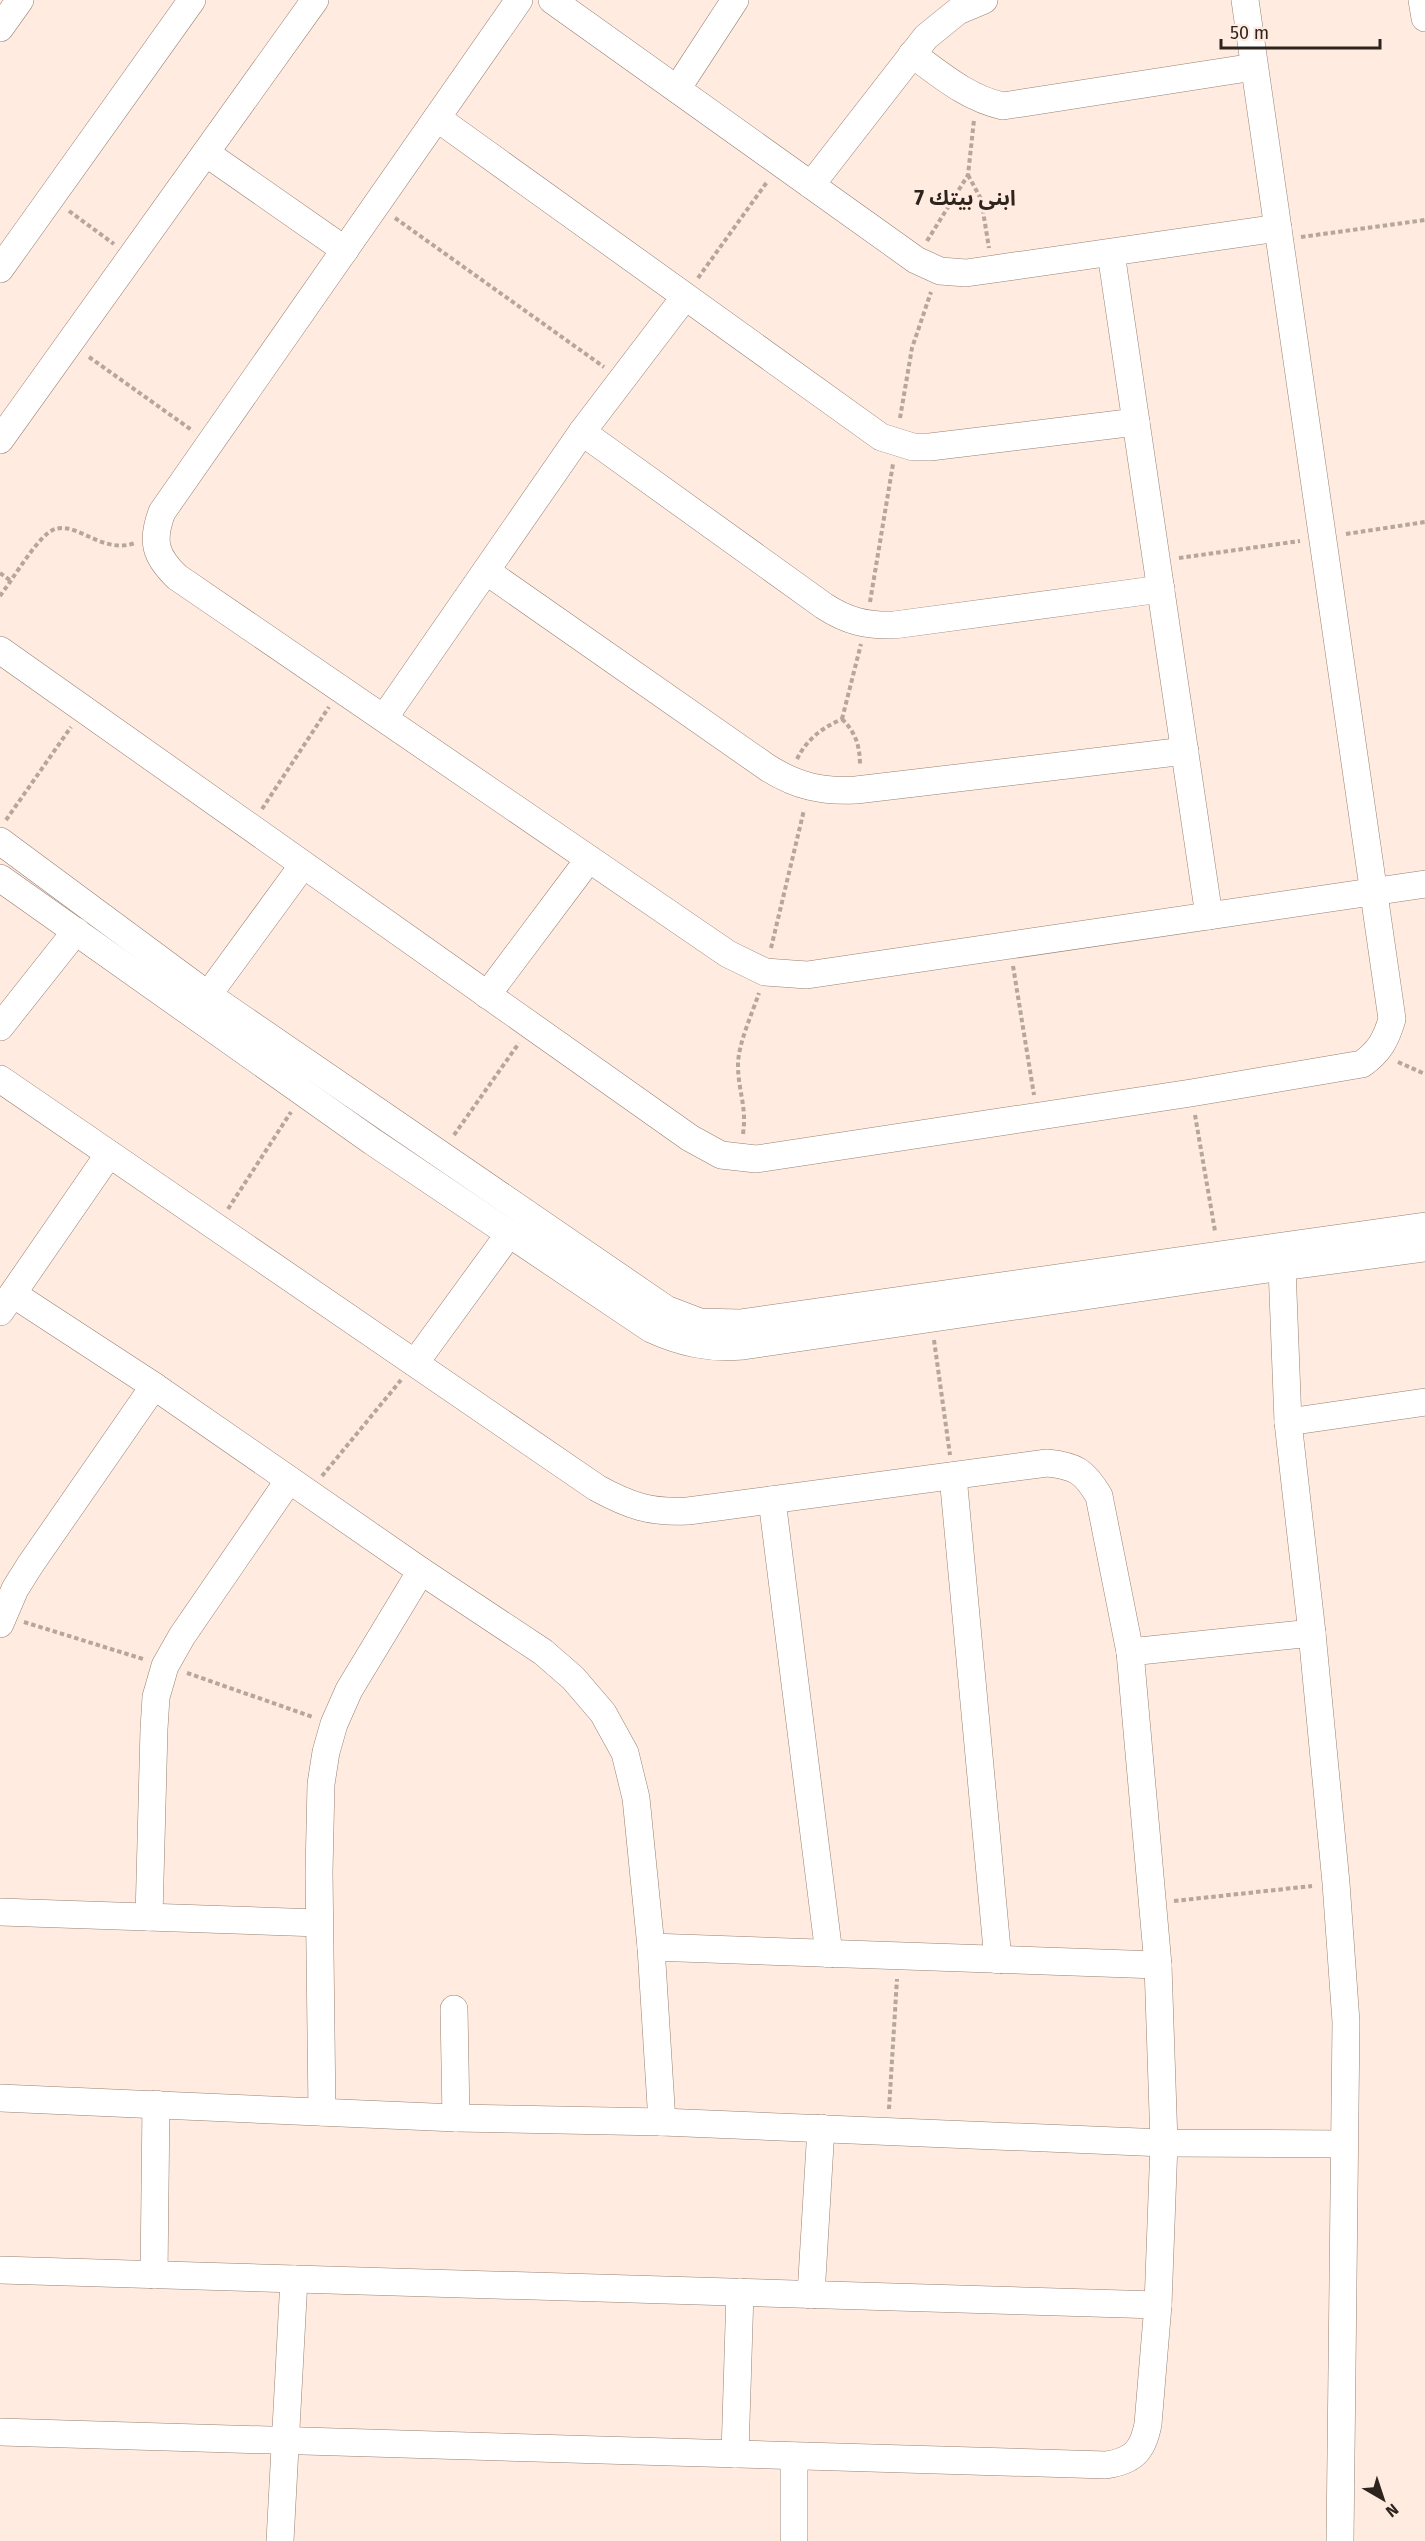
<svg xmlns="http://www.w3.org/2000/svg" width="1425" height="2541" viewBox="0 0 1425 2541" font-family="'Fira Sans','Noto Sans Arabic',sans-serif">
<rect width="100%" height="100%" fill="#ffebdf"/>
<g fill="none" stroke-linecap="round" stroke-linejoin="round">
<defs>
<g id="minor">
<path d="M 519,0 L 162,512 C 151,541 155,556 177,577 L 728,954 L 765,972 L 807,975 L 1425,884"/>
<polyline points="552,0 916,260 940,271 966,273 1278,228"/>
<polyline points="1422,0 1425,18"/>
<polyline points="0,28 20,0"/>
<path d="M 912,54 C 941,75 967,98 1003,106 L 1254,67"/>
<polyline points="677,89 735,0"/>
<polyline points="437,118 881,437 913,447 930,447 1136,422"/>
<polyline points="206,153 345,250"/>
<polyline points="811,185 926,37 958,11 984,0"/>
<polyline points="1111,253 1209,916"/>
<polyline points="0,269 192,0"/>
<path d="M 582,432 L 824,606 C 847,621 867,626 894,625 L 1161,589"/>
<polyline points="0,440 315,0"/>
<path d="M 486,571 L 768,768 C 797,786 822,792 856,790 L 1185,751"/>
<path d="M 0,650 L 690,1138 L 721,1155 L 756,1159 L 1191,1093 L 1362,1064 C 1379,1052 1386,1040 1392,1019 L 1245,0"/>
<polyline points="384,718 582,432 684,298"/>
<polyline points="0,841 208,995 666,1309 700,1322 740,1323 1425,1226"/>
<path d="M 0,878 L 373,1142 L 651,1329 C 682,1343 709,1349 743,1346 L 1282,1267 L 1425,1248"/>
<polyline points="208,995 303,865"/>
<polyline points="487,995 589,859"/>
<polyline points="0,1027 76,931"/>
<path d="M 0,1079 L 597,1488 C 630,1506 651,1513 688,1511 L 1047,1463 C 1076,1466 1084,1471 1099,1496 L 1130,1652 L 1158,1965 L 1164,2143 L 1158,2305 L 1148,2424 C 1143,2451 1133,2461 1106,2465 L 0,2432"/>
<polyline points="1282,1267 1288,1422 1312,1633 1336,1883 1346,2022 1340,2541"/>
<polyline points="13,1294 154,1386 421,1571 543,1652 573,1678 603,1713 625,1753 636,1798 651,1947 662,2122"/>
<polyline points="0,1312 109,1154"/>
<polyline points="415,1363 509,1234"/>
<polyline points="1288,1422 1425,1402"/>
<polyline points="953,1476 998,1960"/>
<polyline points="772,1500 829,1954"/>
<polyline points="0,1624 15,1589 30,1565 154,1386"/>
<polyline points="1130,1652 1312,1633"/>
<polyline points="0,1912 319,1923"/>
<polyline points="149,1917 154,1729 156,1697 165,1666 182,1636 289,1480"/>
<polyline points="651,1947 1158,1965"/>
<polyline points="454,2009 456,2118"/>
<polyline points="0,2098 456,2118 662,2122 1164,2143 1343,2144"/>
<polyline points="322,2112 319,1872 321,1784 326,1752 334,1724 349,1690 421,1571"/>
<polyline points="0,2270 1158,2305"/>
<polyline points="154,2275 156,2104"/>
<polyline points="811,2295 821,2128"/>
<polyline points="735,2454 740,2292"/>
<polyline points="794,2456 794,2538"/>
<polyline points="280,2541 294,2279"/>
</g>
</defs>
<!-- minor casing -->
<use href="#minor" stroke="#978174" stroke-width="28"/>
<!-- path -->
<g stroke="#b6a69c" stroke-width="4" stroke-dasharray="4.5 3" stroke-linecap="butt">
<polyline points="968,175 981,199 989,248"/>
<polyline points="69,211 114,244"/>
<polyline points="395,218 604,367"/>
<polyline points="1301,237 1425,220"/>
<polyline points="927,241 968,175 974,120"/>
<polyline points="698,278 767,182"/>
<polyline points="89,357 193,431"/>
<polyline points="900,418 912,348 931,292"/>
<polyline points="1346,534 1425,522"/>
<polyline points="1179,558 1300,541"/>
<polyline points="0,573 11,581"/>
<path d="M 0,596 C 12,580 33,545 48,533 C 72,514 99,556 135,543"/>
<polyline points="870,602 893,464"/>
<polyline points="842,719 861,644"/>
<path d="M 842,719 C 856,733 860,746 860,766"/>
<path d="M 797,759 C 807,739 822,728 842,719"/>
<polyline points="262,809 329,707"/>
<polyline points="6,820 71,727"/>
<polyline points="771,948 804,810"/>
<polyline points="1013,966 1034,1095"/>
<polyline points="1398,1062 1425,1074"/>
<polyline points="1195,1115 1215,1231"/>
<path d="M 743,1134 C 747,1106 738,1091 738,1065 C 738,1044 752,1014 759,993"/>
<polyline points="454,1135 519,1043"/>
<polyline points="228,1209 291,1112"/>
<polyline points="934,1340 950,1455"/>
<polyline points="322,1476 401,1380"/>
<polyline points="24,1622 143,1659"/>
<polyline points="187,1673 313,1717"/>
<polyline points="1174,1901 1312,1886"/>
<polyline points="889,2109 897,1979"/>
</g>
<!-- minor -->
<use href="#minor" stroke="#fff" stroke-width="27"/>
</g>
<g text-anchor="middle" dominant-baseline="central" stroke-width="6" stroke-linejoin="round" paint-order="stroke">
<!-- district labels -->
<g font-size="21" font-weight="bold" fill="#2d241e" stroke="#ffebdf">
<text x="965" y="198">ابنى بيتك 7</text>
</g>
</g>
<!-- north arrow -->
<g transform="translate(1383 2499) rotate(141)" stroke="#ffebdf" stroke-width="4.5" paint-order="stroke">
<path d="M0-4.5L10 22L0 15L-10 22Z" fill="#2d241e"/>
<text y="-9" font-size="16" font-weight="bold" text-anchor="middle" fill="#2d241e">N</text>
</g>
<!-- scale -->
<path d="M1221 39v9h159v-9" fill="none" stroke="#2d241e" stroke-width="3"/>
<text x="1230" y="39" font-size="18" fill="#2d241e" stroke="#ffebdf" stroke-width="4.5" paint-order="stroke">50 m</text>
</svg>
